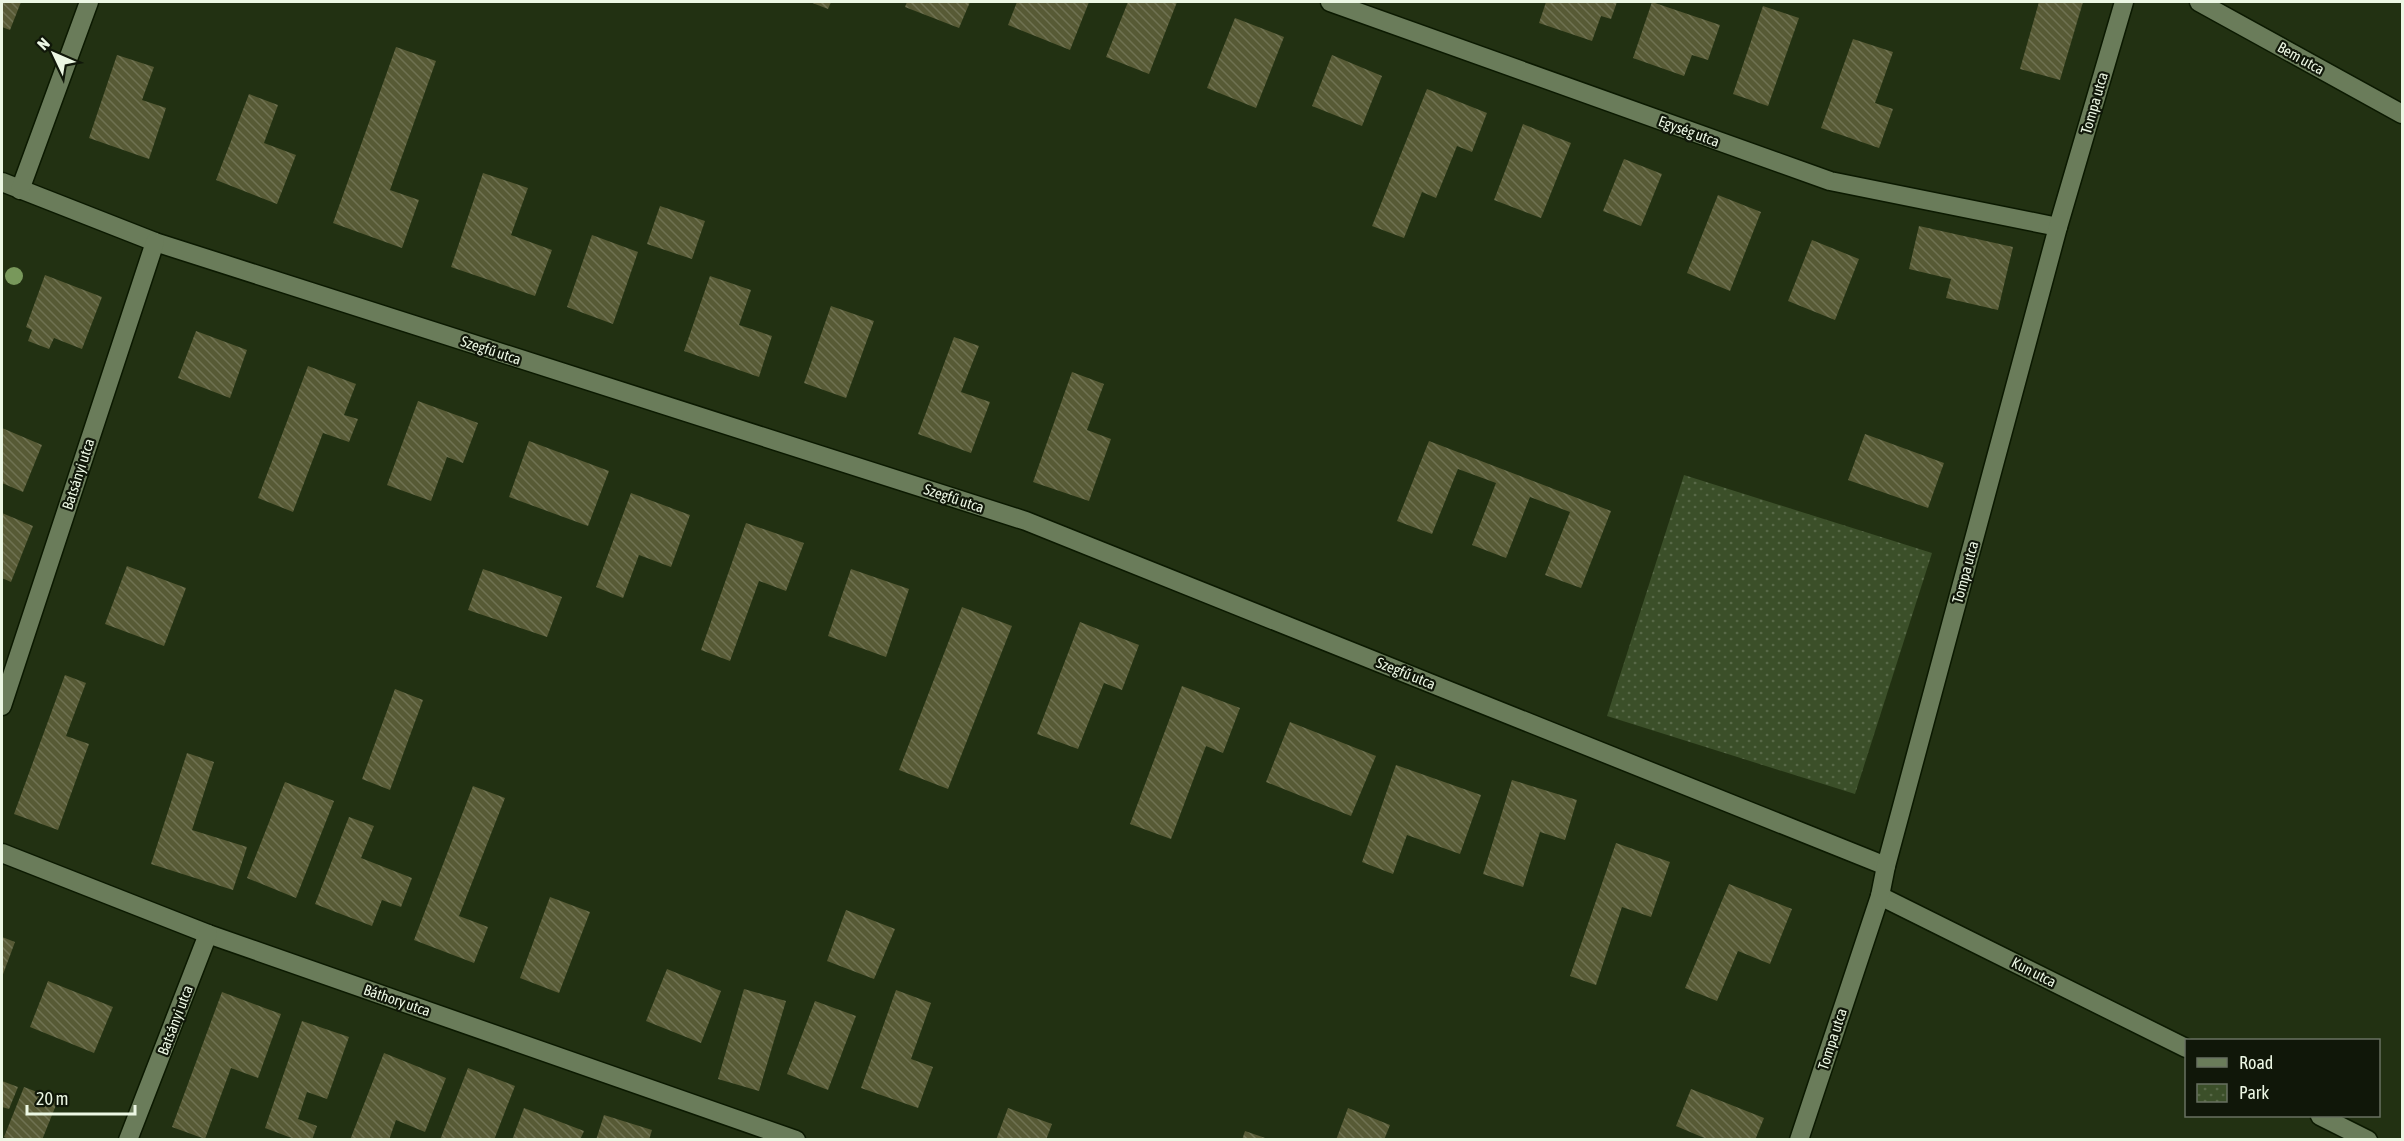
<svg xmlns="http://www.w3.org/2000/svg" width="2404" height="1141" viewBox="0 0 2404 1141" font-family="'Asap Condensed',sans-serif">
<defs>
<pattern id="park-dots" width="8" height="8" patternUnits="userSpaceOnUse" patternTransform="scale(1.5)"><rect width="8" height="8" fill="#3b4f29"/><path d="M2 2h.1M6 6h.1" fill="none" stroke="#586948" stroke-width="1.8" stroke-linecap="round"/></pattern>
<pattern id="building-back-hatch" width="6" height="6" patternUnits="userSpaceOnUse" patternTransform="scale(1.5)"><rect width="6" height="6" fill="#575a35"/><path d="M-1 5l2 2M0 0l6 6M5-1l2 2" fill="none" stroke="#6f7252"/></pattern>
</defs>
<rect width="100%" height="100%" fill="#223112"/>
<!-- park -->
<polygon fill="url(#park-dots)" points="1684,475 1932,553 1855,794 1607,716"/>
<!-- building -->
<g fill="url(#building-back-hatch)">
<polygon points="2,2 21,2 10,30 2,27"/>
<polygon points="810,2 831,2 828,9"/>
<polygon points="907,2 970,2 959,28 905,7"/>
<polygon points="1017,2 1089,2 1070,50 1008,25"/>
<polygon points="1128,2 1177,2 1149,74 1106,57"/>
<polygon points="1546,2 1617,2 1611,19 1601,16 1592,41 1539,23"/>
<polygon points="1652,2 1720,25 1708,60 1692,55 1684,76 1633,58"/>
<polygon points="2039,2 2083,2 2060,80 2020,69"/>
<polygon points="1763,6 1799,18 1768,106 1733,94"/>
<polygon points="1235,18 1284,37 1256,108 1207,88"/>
<polygon points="1853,39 1893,52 1875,103 1893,109 1879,148 1821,128"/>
<polygon points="396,47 436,61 390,190 419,200 402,248 333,223"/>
<polygon points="117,55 154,67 142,100 166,108 149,159 89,138"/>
<polygon points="1332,55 1382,76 1362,126 1312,106"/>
<polygon points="1427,89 1487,113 1472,152 1457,146 1436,198 1422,192 1404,238 1372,226"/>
<polygon points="249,94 278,105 264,143 296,155 277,204 216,180"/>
<polygon points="1523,124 1571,143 1541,218 1494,200"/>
<polygon points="1624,159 1662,174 1641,226 1603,211"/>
<polygon points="483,173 528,188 511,235 552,250 535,296 451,267"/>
<polygon points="1718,195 1761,212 1730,291 1687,273"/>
<polygon points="660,206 705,221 692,259 647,244"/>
<polygon points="1919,226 2013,247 1998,310 1946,298 1951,279 1909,269"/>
<polygon points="592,235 638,252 613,324 567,307"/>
<polygon points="1812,240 1859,259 1835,320 1788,301"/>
<polygon points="45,275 102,297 82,349 54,338 49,349 28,341 32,330 26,327"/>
<polygon points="710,276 751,290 739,325 772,336 759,377 684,351"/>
<polygon points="831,306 874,321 846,398 804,383"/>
<polygon points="196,331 247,350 230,398 178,378"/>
<polygon points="954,337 979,346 961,392 990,402 971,453 918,434"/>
<polygon points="308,366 356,384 344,415 358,419 349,442 323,433 293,512 258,498"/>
<polygon points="1072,372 1104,384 1087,430 1111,439 1089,501 1033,482"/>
<polygon points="418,401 478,423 463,463 447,457 431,501 387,485"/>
<polygon points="2,428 42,445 23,492 2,483"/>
<polygon points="1865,434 1944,463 1928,508 1848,480"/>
<polygon points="529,441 609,471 588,526 509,497"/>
<polygon points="1429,441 1611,511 1581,588 1545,575 1570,512 1530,497 1506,558 1472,545 1496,483 1458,469 1432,534 1397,521"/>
<polygon points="631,493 690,515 671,567 639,555 623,598 596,587"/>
<polygon points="2,513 33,526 11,582 2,578"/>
<polygon points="746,523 804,543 786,591 759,581 730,661 701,650"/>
<polygon points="127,566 186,588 164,646 105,624"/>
<polygon points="483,569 562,597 547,637 468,610"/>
<polygon points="851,569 909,589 886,657 828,636"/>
<polygon points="962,607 1012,626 948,789 899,770"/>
<polygon points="1080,622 1139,645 1122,690 1104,683 1078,749 1037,734"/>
<polygon points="65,675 86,683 66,736 89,744 58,830 14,814"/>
<polygon points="1182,686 1240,708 1223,753 1206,746 1171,839 1130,824"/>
<polygon points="395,689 423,700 390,790 362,779"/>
<polygon points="1290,722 1376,756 1351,816 1266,782"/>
<polygon points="187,753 214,762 192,830 247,847 233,890 151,864"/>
<polygon points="1396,765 1481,795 1460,854 1407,835 1393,874 1362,862"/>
<polygon points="1512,780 1577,800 1565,840 1540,832 1523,887 1483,874"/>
<polygon points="285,782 334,801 296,898 247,878"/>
<polygon points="473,786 505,798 459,916 488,927 474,963 414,940"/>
<polygon points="349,817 374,826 361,858 412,878 401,907 382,900 372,926 315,904"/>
<polygon points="1616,843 1670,862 1651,917 1622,907 1596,985 1570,976"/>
<polygon points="1729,884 1792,909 1770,964 1738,951 1717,1001 1685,988"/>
<polygon points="550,897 590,912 559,993 520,978"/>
<polygon points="846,910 895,929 874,979 827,961"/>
<polygon points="2,937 15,942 2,977"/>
<polygon points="667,969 721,991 701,1043 646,1021"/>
<polygon points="48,981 113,1007 94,1053 30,1027"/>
<polygon points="744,989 786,1001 759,1091 718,1079"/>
<polygon points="896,990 931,1003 911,1059 933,1067 918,1108 861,1088"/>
<polygon points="222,992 281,1014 258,1078 231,1068 205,1139 172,1127"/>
<polygon points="815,1001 856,1016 828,1090 787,1074"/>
<polygon points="302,1021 349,1037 327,1099 307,1092 298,1119 317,1126 312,1140 297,1140 265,1128"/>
<polygon points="384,1053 446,1078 425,1132 396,1120 389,1140 350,1140"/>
<polygon points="468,1068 515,1086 494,1140 440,1140"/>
<polygon points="2,1081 18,1087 9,1109 2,1107"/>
<polygon points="24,1087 58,1100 42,1140 10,1140 4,1137"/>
<polygon points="1691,1089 1764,1118 1755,1140 1709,1140 1676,1126"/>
<polygon points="524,1108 584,1131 580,1140 512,1140"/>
<polygon points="1008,1108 1052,1124 1046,1140 996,1140"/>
<polygon points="1348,1108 1390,1125 1384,1140 1336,1140"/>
<polygon points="604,1115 652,1130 649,1140 596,1140"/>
<polygon points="1245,1131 1268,1139 1268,1140 1242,1140"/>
</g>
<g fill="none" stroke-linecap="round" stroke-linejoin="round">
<defs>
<g id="street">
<polyline points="1330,2 1830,181 2058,227"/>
<polyline points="2199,2 2402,114"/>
<polyline points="2,182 155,242 1026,521 1886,866"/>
<polyline points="20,190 89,2"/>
<polyline points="2,706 155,242"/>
<polyline points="2,853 208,934 796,1140"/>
<polyline points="1880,896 2186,1048"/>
<polyline points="2320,1116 2368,1140"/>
<polyline points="128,1140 208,934"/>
<polyline points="1799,1140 1880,896 1886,866 2058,227 2124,2"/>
</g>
</defs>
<!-- street casing -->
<use href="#street" stroke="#0b1900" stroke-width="21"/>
<!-- street -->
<use href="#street" stroke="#6a7c5a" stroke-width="18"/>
</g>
<!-- trees -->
<circle fill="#78985b" cx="14" cy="276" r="9"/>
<g text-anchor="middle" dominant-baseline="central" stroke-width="4.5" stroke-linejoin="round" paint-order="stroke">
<!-- street labels -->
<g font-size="15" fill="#ecf7e4" stroke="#101709">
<text transform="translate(2301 58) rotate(29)">Bem utca</text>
<text transform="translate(2094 103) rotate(-74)">Tompa utca</text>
<text transform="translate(1689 131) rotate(20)">Egység utca</text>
<text transform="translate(491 350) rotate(18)">Szegfű utca</text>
<text transform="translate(78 474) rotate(-72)">Batsányi utca</text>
<text transform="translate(954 498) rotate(18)">Szegfű utca</text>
<text transform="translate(1965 572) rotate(-75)">Tompa utca</text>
<text transform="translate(1406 673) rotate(22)">Szegfű utca</text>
<text transform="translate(2034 972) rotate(27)">Kun utca</text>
<text transform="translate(397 1000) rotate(19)">Báthory utca</text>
<text transform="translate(175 1020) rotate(-69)">Batsányi utca</text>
<text transform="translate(1832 1039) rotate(-72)">Tompa utca</text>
</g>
</g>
<!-- border -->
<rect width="2404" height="1141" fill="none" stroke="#ecf7e4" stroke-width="6"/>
<!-- legend -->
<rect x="2185" y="1039" width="195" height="78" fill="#101709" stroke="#687161" stroke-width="1.5"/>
<rect x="2197" y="1058" width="30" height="9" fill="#6a7c5a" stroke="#687161" stroke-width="1.5"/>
<text x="2239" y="1069" font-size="18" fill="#ecf7e4">Road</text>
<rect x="2197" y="1084" width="30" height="18" fill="url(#park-dots)" stroke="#687161" stroke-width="1.5"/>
<text x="2239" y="1099" font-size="18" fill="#ecf7e4">Park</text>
<!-- north arrow -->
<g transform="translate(54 54) rotate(314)" stroke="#101709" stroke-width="4.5" paint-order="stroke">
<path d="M0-4.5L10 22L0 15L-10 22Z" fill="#ecf7e4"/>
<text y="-9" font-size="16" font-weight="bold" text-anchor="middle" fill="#ecf7e4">N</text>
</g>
<!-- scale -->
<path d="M27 1105v9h108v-9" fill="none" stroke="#ecf7e4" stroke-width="3"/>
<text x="36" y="1105" font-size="18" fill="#ecf7e4" stroke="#101709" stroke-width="4.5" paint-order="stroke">20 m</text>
</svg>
